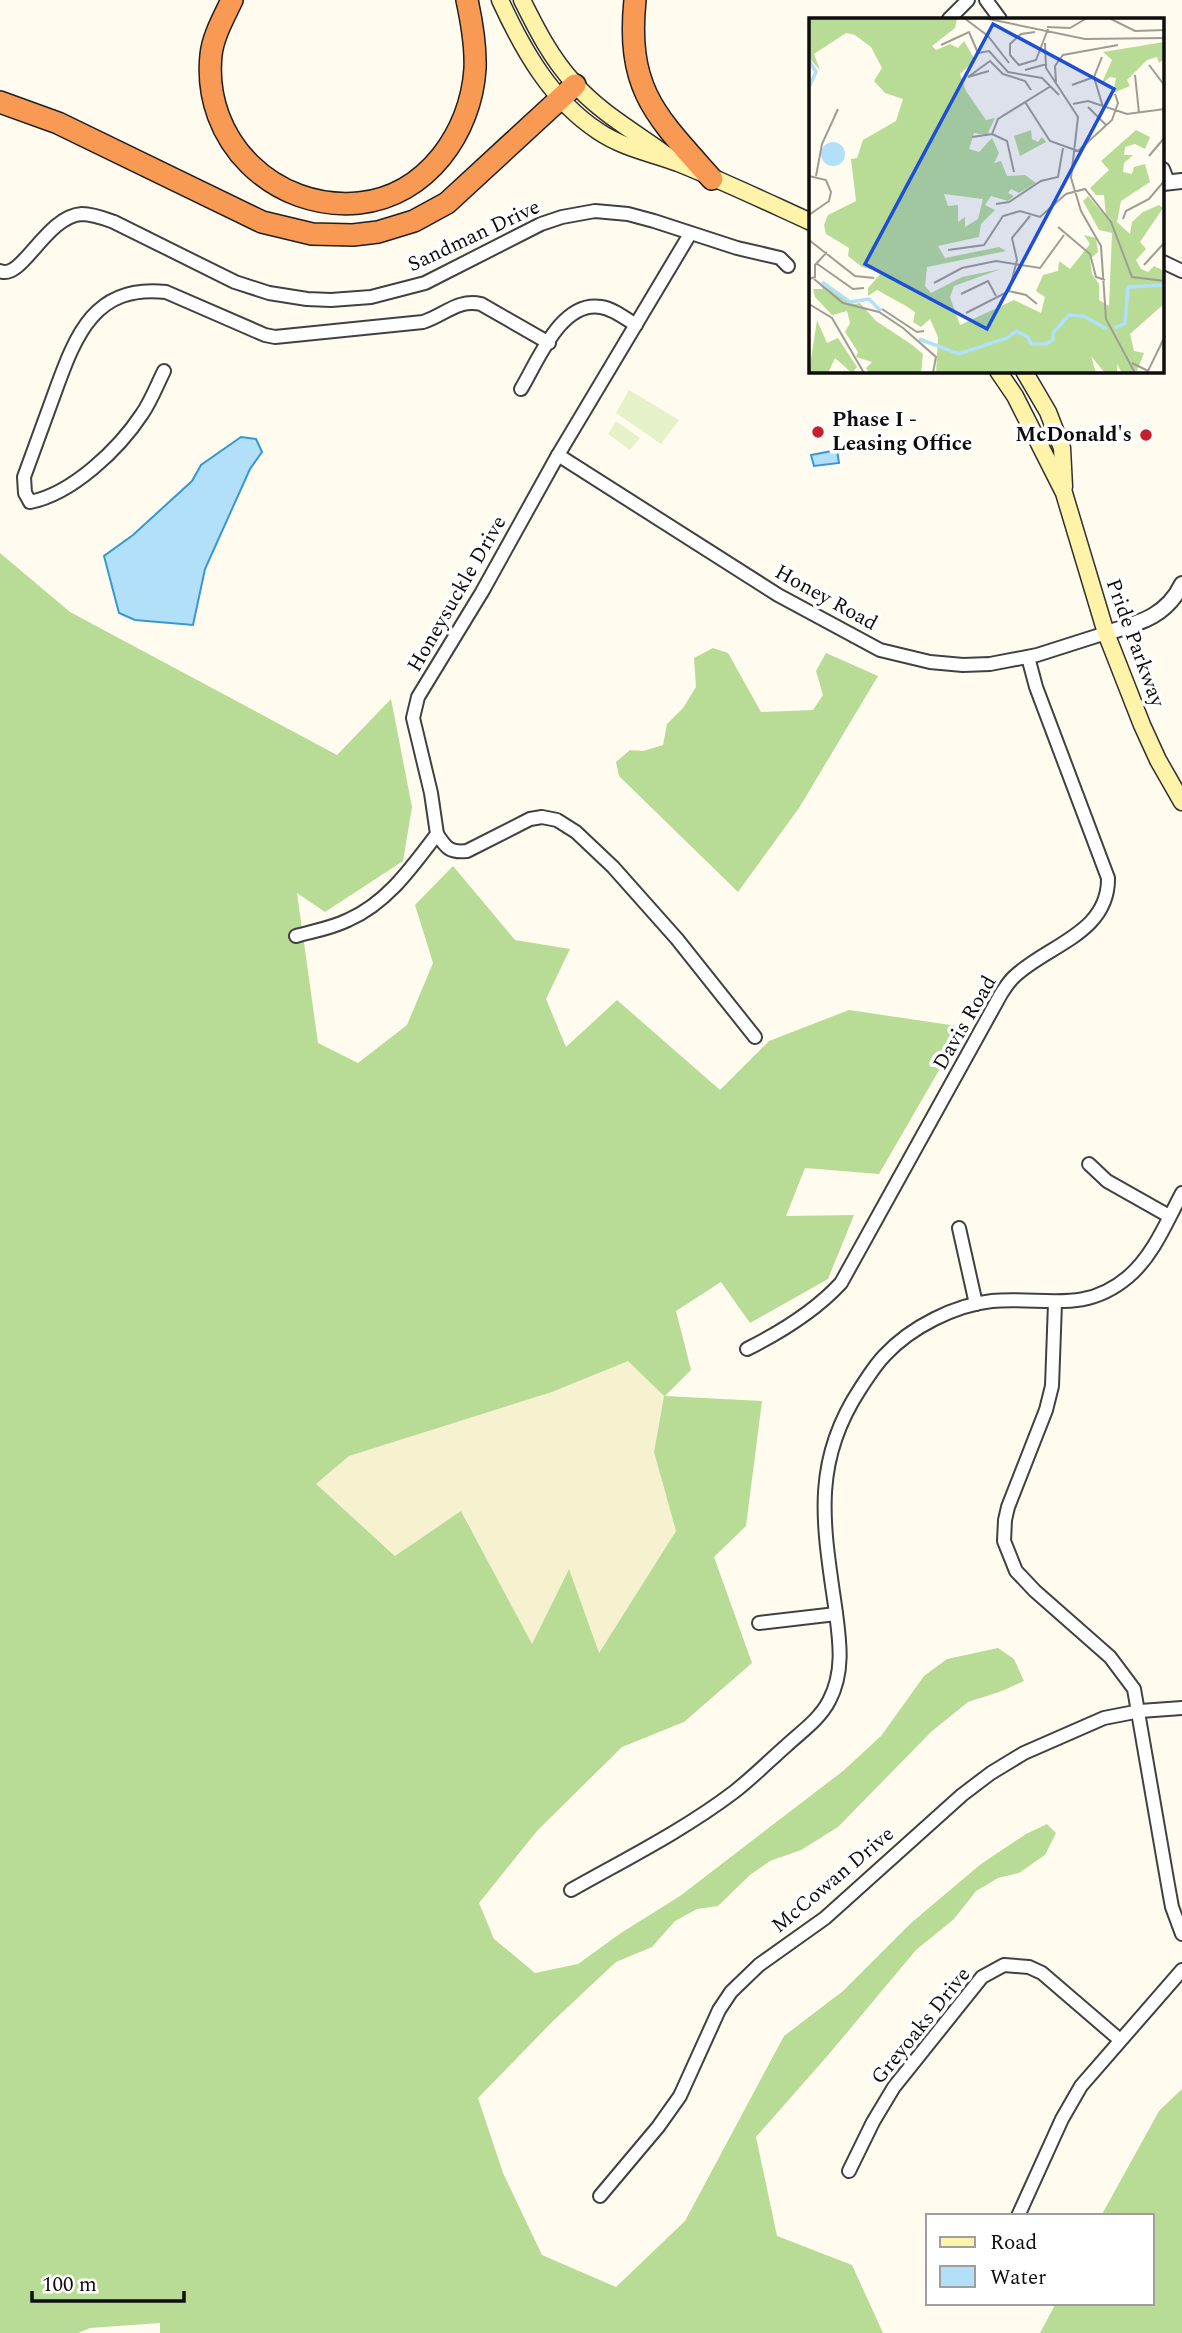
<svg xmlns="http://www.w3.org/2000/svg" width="1182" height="2333" viewBox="0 0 1182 2333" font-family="Spectral,serif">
<rect width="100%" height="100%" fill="#fffbef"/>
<!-- farmland -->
<polygon fill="#f6f1ce" points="628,1360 664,1396 654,1452 676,1531 598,1654 568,1570 532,1644 462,1512 396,1556 315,1484 349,1456 552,1392"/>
<!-- forest -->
<g fill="#b8dc96" fill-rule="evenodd">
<path d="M 0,553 L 70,612 L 337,755 L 391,699 L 412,807 L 403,861 L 325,912 L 297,893 L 318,1043 L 358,1063 L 407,1025 L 433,963 L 415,905 L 453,866 L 515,940 L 570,949 L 546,999 L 566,1047 L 617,1000 L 720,1090 L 769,1041 L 849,1010 L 964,1027 L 879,1174 L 805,1168 L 786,1216 L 854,1215 L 828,1279 L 750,1323 L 721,1282 L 676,1311 L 691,1370 L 665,1396 L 762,1401 L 746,1526 L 714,1557 L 752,1663 L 684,1722 L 622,1747 L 537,1831 L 479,1903 L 494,1939 L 535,1973 L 578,1964 L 621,1933 L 680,1896 L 843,1771 L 881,1736 L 924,1676 L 947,1659 L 998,1648 L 1014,1659 L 1024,1681 L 1002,1691 L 968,1702 L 931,1732 L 838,1827 L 801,1850 L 770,1861 L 750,1875 L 718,1906 L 697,1909 L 675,1921 L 652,1947 L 616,1962 L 553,2021 L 478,2098 L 503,2173 L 542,2255 L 616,2287 L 685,2221 L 784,2036 L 843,1991 L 911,1923 L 981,1864 L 1026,1834 L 1047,1824 L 1056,1833 L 1045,1855 L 1019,1873 L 998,1878 L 976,1891 L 954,1919 L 916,1950 L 829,2054 L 756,2137 L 777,2236 L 852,2265 L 883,2333 L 160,2333 L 160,2323 L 90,2328 L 78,2333 L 0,2333 ZM 628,1361 L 664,1396 L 654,1452 L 676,1531 L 599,1653 L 569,1569 L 532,1644 L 461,1511 L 395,1556 L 316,1484 L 349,1456 L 552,1392 Z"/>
<polygon points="713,648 728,653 761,712 813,710 823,695 816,671 826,653 878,676 799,808 738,892 619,776 616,762 630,750 643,751 663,745 667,724 683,708 696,687 694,658"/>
<polygon points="1182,2089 1182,2333 1040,2333 1056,2303 1152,2303 1152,2216 1101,2216 1159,2111"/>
</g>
<!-- pitch -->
<g fill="#e5f2c9">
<polygon points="629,390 679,420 661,444 616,413"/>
<polygon points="616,421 640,438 630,450 608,434"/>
</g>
<!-- water -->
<g fill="#b2e0f8" stroke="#3798d1" stroke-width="2">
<polygon points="241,437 256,439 262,452 250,469 205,569 193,625 135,620 119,613 104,556 133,535 192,481 201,465"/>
<polygon points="837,450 839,463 814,466 811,455"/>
</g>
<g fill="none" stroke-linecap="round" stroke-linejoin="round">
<defs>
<g id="minor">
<polyline points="986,0 1000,19"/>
<polyline points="949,19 968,0"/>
<polyline points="1163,169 1168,182"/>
<polyline points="1163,262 1182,271"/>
<path d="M 0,271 C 22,281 46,216 82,214 C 93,214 103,218 114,222 L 235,282 L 269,293 L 307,299 L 331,300 L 371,297 L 425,283 L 541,224 L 562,217 L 595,211 L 628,214 L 654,221 L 737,248 L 780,258 L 788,266"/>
<path d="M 164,371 C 157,385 151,401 142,414 C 119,449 72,494 30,502 L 25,493 L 24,477 C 34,449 45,420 55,392 C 76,334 95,284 166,292 L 265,335 L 275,337 L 423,322 C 445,315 457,299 481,304 L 549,343"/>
<path d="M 521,389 C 538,361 561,300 601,307 C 614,309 626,319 636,325"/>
<polyline points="558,455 778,595 880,650 930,662 963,665 990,664 1037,655 1106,633"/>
<path d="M 437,834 C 446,848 450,853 467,851 L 530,819 L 542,817 L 557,820 L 576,832 L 613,867 L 677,939 L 755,1037"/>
<path d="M 296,936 C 314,931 332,928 348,920 C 387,903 412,867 437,834 L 431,793 L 413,718 L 418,697 L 482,592 L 558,455 L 690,234"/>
<polyline points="1089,1164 1107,1181 1169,1216"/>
<polyline points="959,1228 976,1304"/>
<polyline points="1055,1303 1052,1386 1046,1410 1008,1507 1005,1520 1004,1541 1016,1571 1035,1591 1110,1657 1134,1689 1168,1885 1172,1907 1182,1934"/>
<path d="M 747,1349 C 779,1333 816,1310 841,1283 L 1001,994 C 1005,988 1009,981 1015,976 C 1048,945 1109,933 1108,878 L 1036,687 L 1028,657"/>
<polyline points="759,1623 836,1614"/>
<path d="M 571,1890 C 626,1859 684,1830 734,1792 C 752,1778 769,1761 786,1746 C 801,1732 819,1720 829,1701 C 844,1673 840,1643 836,1613 C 824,1528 810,1465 860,1389 C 868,1377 875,1365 885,1355 C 911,1327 955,1305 992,1301 C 1043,1296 1083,1315 1128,1277 C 1153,1256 1167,1221 1182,1193"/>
<polyline points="849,2171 873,2122 894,2087 982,1977 1004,1965 1029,1967 1042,1973 1120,2040"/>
<polyline points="600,2196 658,2127 680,2096 719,2010 731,1992 759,1965 825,1918 962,1795 991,1773 1024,1753 1104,1718 1140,1711 1182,1708"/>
<polyline points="1018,2216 1062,2119 1081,2086 1182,1970"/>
</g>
<g id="tertiary">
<polyline points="1163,183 1182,181"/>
<path d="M 1106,633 C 1139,623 1166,617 1182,584"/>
</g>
<g id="secondary">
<path d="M 500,0 C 523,50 551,100 598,131 C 623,148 651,153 678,163 C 723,181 767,202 811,222"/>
<path d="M 522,0 C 537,30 551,58 574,83 C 600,113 637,133 669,157"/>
<polyline points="998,371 1015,396 1064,493 1106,633 1142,725 1158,760 1182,802"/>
<polyline points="1024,371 1048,412 1062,448 1064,487"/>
</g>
<g id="motorway">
<path d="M 232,0 C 224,17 213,36 211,55 C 202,141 274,211 359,203 C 427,196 471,132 475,69 C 476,45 472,23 467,0"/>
<path d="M 635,0 C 626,90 656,116 712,179"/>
<polyline points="0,102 58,123 262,222 312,234 353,235 378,232 414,221 447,203 575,85"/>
</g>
</defs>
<!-- minor casing -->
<use href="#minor" stroke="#414141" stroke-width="16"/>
<!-- tertiary casing -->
<use href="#tertiary" stroke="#414141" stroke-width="18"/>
<!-- secondary casing -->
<use href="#secondary" stroke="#303030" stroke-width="19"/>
<!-- motorway casing -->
<use href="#motorway" stroke="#1f1f1f" stroke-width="24"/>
<!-- minor -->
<use href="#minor" stroke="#fff" stroke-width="12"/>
<!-- tertiary -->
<use href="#tertiary" stroke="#fff" stroke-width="14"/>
<!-- secondary -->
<use href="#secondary" stroke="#fff3aa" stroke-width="16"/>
<!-- motorway -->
<use href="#motorway" stroke="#f89a53" stroke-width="21"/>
</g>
<!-- markers -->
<g fill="#c3212e" stroke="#fff" stroke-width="2.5">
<circle cx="818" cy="432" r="7"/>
<circle cx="1146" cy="435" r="7"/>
</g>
<g text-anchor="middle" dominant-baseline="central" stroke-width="7" stroke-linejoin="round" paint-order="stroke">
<!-- street labels -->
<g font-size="21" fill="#0e0e0e" stroke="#fff">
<text transform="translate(474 236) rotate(-25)">Sandman Drive</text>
<text transform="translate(457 594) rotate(-60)">Honeysuckle Drive</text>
<text transform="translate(826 598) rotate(29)">Honey Road</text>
<text transform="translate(1135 643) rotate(70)">Pride Parkway</text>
<text transform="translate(965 1023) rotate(-60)">Davis Road</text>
<text transform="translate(833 1880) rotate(-40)">McCowan Drive</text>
<text transform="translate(921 2026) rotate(-51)">Greyoaks Drive</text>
</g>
<!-- poi labels -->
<g font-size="21" font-weight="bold" fill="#0e0e0e" stroke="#fff" text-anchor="start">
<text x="832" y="420">Phase I -<tspan x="832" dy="24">Leasing Office</tspan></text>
<text x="1132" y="435" text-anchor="end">McDonald's</text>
</g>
</g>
<!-- overview -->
<g transform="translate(809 18)">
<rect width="355" height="355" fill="#fffbef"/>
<path d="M 0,0 L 148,1 L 146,10 L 123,28 L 127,32 L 141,26 L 149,30 L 155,23 L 166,42 L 151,56 L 157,73 L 177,102 L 186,100 L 178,117 L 165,115 L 160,131 L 170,134 L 183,120 L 190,135 L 185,145 L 192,143 L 198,158 L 216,157 L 227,165 L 210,175 L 202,171 L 199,175 L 205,178 L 199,183 L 182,178 L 176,187 L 186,192 L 172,206 L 170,219 L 129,228 L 136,240 L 190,229 L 197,233 L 118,249 L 116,268 L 122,275 L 153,259 L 192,251 L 145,268 L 141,279 L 151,307 L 205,282 L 232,295 L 236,279 L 227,273 L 234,257 L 249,253 L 250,243 L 261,251 L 281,226 L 275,217 L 287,220 L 289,234 L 281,241 L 283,256 L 290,266 L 290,282 L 300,288 L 303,215 L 290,212 L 274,183 L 279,178 L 297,199 L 295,177 L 287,177 L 281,170 L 300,152 L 292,143 L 327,112 L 341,119 L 336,131 L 326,126 L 316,129 L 315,137 L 324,137 L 315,145 L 314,154 L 323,156 L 325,149 L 336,146 L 341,164 L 312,183 L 308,204 L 321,216 L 323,204 L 334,194 L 350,187 L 354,190 L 331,224 L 337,231 L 327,242 L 332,251 L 339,254 L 345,248 L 355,253 L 356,285 L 321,316 L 325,333 L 335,335 L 327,355 L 313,355 L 308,346 L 308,355 L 296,355 L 282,338 L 287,355 L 127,355 L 129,319 L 121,301 L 112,309 L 104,304 L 106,294 L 97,288 L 68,272 L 59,278 L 59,270 L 73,254 L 53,249 L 39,238 L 40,230 L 17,216 L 15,207 L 19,197 L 47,183 L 42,141 L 48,140 L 54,122 L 87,103 L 94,81 L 76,75 L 65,63 L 73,50 L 62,29 L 46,17 L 37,15 L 5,36 L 11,52 L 0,40 ZM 135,176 L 174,181 L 169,201 L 156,209 L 156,199 L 149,204 L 149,187 L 139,188 ZM 355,24 L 355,41 L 350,45 L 348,39 L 338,42 L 318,62 L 321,68 L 304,75 L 307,60 L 301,59 L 292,67 L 303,42 L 294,34 ZM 222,112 L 223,121 L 229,124 L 233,119 L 237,124 L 211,138 L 205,118 ZM 10,265 L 45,286 L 51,285 L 67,303 L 102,326 L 114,336 L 112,355 L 60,355 L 57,350 L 63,344 L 47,339 L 49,334 L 36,314 L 41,305 L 38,293 L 23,297 L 6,279 L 4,271 L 14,271 ZM 8,302 L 18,325 L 29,320 L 48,349 L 43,355 L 26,340 L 19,355 L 0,355 Z" fill="#b8dc96" fill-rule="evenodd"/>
<path d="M12 136a12 12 0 1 1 24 0a12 12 0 1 1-24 0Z" fill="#b2e0f8"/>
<path fill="none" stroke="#b2e0f8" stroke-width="3.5" d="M 0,43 L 7,54 L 0,69M 13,264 L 41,284 L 60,281 L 72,293M 306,310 L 316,305 L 319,269 L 356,267M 110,321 L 150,336 L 198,320 L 207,313 L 219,319 L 222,326 L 237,326 L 244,322 L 244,315 L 260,297 L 274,298 L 298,311"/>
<path fill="none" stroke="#9f9c95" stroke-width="2" d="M 155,0 L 179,18 L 200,45M 175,0 L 276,21 L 356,20M 300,0 L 326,13 L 356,12M 238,9 L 261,10 L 278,0M 226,14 L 212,16 L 201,26 L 201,37 L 210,47 L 227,42 L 239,11M 236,25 L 237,50 L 269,99 L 262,160 L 272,193 L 292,228 L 297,301 L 326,355M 132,27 L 160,14 L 169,35 L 180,33 L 199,54 L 233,60 L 250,77M 293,39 L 285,59 L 294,89M 340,47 L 356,68M 216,52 L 238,46M 180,53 L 159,59 L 181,43 L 194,56 L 216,63 L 222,72M 326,57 L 330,95M 247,64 L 246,48 L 254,37 L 309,27M 263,67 L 285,59M 216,84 L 241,123 L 269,133 L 303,102 L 309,85 L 306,76M 264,86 L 279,83 L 318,96 L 356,91M 279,89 L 297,107M 183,116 L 198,123 L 205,154M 163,119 L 183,116 L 189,101 L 242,68M 340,138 L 356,119M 0,158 L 17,162 L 22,174 L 20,183 L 0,197M 7,158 L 13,126 L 29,91M 187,186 L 200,184 L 232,163 L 249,159 L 254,130M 314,201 L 317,193 L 340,181 L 356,162M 249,209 L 281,236 L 287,259 L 296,262M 0,222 L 46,258 L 65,260M 139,232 L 175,227 L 194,198 L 211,193 L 231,199 L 257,176 L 276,171 L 302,204 L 323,259 L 356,263M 7,245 L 44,271 L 55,270M 335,247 L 356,224M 0,261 L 6,259 L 6,247 L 18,234M 5,261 L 34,285 L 70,294 L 94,310 L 127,339 L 124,355M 125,265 L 153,250 L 187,243 L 231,250 L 255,217M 200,273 L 208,242 L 203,220 L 221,198M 152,276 L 179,263 L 187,278M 0,286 L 23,300 L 55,355M 73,291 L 108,314 L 115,313M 157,295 L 200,273 L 217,277 L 228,286M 323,345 L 339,353 L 356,318"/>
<path fill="#1d4ed8" fill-opacity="0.15" stroke="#1d4ed8" stroke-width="3.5" d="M 184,6 L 305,71 L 178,311 L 56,246 Z"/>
<rect width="355" height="355" fill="none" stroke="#0e0e0e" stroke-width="3.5"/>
</g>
<!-- legend -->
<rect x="926" y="2214" width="228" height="91" fill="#ffffff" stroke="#9f9f9f" stroke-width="2"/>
<rect x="940" y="2237" width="35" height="10" fill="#fff3aa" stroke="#9f9f9f" stroke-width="2"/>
<text x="990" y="2249" font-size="21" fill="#0e0e0e">Road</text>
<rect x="940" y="2266" width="35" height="21" fill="#b2e0f8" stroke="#9f9f9f" stroke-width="2"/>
<text x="990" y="2284" font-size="21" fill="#0e0e0e">Water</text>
<!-- scale -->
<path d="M32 2291v10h152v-10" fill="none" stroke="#0e0e0e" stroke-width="3.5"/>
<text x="42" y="2291" font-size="21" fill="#0e0e0e" stroke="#ffffff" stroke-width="5" paint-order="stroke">100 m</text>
</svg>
